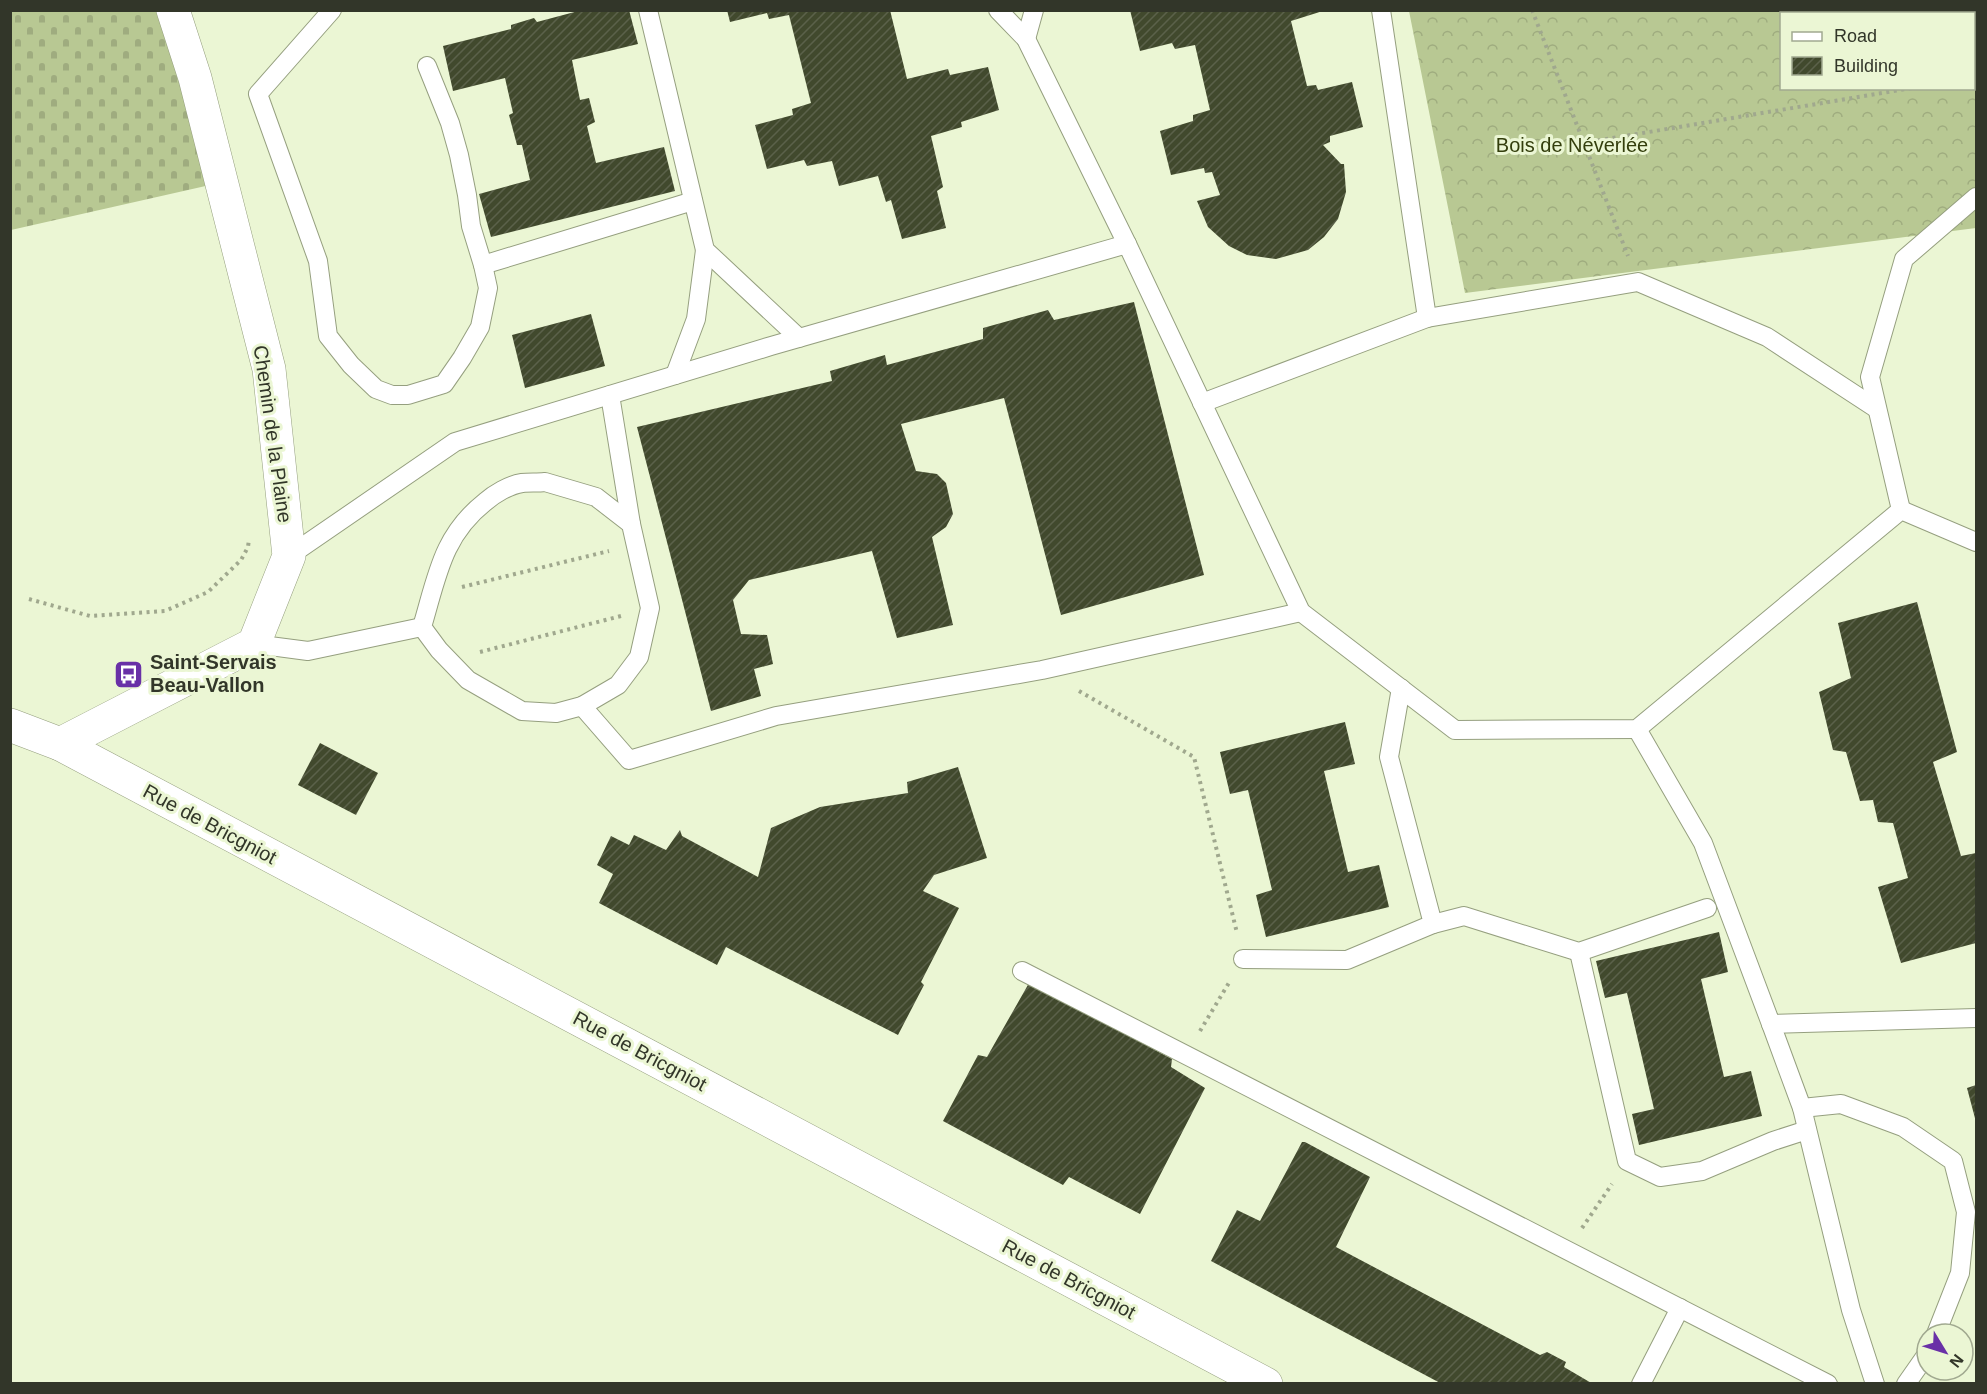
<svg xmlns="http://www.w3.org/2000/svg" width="1987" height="1394" viewBox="0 0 1987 1394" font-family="Arial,sans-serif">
<defs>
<pattern id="forest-crowns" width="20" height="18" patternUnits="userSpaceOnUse" patternTransform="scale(1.5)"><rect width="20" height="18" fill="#b8c893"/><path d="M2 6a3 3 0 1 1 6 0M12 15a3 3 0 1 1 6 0" fill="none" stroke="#9fac7f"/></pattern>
<pattern id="cemetery-stones" width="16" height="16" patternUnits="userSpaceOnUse" patternTransform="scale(1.5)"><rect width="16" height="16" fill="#b8c893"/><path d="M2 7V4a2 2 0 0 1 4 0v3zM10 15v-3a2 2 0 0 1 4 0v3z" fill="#9fac7f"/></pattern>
<pattern id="building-hatch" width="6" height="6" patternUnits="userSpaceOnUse" patternTransform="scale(1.5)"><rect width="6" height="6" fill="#41492d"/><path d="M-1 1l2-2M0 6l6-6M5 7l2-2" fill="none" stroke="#5b614a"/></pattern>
</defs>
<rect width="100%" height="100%" fill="#ebf6d4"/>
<!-- forest -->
<path fill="url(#forest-crowns)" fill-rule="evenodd" d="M 1409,11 L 1976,11 L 1976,228 L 1465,293 ZM 1782,14 L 1974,14 L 1974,88 L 1782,88 Z"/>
<!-- cemetery -->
<polygon fill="url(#cemetery-stones)" points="10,11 160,11 210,185 11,230"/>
<!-- building -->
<g fill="url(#building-hatch)">
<polygon points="582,10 629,10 638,44 572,60 580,100 589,98 595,122 587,126 596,163 664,147 675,191 491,237 479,194 530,180 522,145 517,145 509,115 513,113 505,78 453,91 443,46 511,29 511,25 534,18 537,22"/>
<polygon points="727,10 890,10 907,79 948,69 950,75 988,67 999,110 961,122 962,127 931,136 943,187 937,191 946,228 902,239 891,200 886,202 878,176 839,186 832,161 807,166 804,160 767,169 755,125 793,115 792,109 811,103 789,15 769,19 767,13 730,22"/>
<polygon points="1130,10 1326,10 1291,21 1307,86 1316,85 1318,90 1352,82 1363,127 1330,136 1330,142 1323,145 1341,164 1344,164 1346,192 1338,219 1324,237 1308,250 1276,259 1247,255 1229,246 1208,227 1197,201 1220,195 1212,172 1205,173 1204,168 1171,175 1160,131 1193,121 1193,115 1210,110 1195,45 1175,49 1172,43 1140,51"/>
<polygon points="1134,302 1204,575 1061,615 1004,398 901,424 916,471 937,474 946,483 953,514 946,527 932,537 953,625 897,638 872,551 749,580 733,600 741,634 767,635 773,664 754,669 761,696 711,711 637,427 832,381 830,371 885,355 887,365 983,339 983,328 1048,310 1054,320"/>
<polygon points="591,314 605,366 525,388 512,335"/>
<polygon points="1917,602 1957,752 1933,762 1961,856 1976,853 1976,943 1901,963 1878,887 1908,878 1893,823 1878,822 1873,800 1860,801 1846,752 1833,750 1819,692 1851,678 1838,623"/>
<polygon points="1345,722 1355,764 1324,771 1348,872 1379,865 1389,907 1266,937 1256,895 1272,890 1248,790 1230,794 1220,752"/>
<polygon points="320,743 378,773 356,815 298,785"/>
<polygon points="958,767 987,858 934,875 923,891 959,908 921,982 924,985 898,1035 726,947 717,965 599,903 613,874 597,865 611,836 629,845 634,835 666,850 680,830 682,836 758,877 771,828 820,807 908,793 907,782"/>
<polygon points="1719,932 1728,972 1701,979 1724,1077 1751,1071 1762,1116 1639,1145 1632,1114 1654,1109 1627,993 1605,998 1596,961"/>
<polygon points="1029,983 1172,1059 1171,1067 1205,1088 1140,1214 1069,1177 1063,1185 943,1121 978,1055 987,1057"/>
<polygon points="1976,1085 1976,1122 1967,1088"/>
<polygon points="1302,1142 1305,1142 1370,1177 1336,1247 1540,1355 1547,1352 1566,1362 1564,1367 1593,1384 1442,1384 1211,1261 1237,1210 1260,1221"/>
</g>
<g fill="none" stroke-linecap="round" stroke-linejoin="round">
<defs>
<g id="service">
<polyline points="332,10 258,94 318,261 328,336 351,365 376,389 392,395 408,395 444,384 462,358 480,327 488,288 483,265 471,226 467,195 459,155 450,123 427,66"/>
<polyline points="648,10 705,250 799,338"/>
<polyline points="998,10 1026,39 1127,244 1301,612 1455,730 1637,729 1901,510 1976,542"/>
<polyline points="1381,10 1427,318"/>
<polyline points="1026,39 1034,10"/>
<polyline points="483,265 693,201"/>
<polyline points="675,375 696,319 705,250"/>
<polyline points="610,395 631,524"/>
<polyline points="1202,403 1427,318 1638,282 1767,337 1877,409"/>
<path d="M 545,482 L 596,497 L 631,524 L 650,608 L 639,657 L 618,685 L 582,706 L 556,713 L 522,711 L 468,680 L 439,650 L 422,627 C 437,577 442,536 485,502 C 494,494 509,485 522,483 C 529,482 537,483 545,482 Z"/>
<polyline points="1901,510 1870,377 1904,259 1976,197"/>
<polyline points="289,556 455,442 771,346 1127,244"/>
<polyline points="254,644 308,651 422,627"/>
<polyline points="582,706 629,760 776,716 1042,670 1301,612"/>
<polyline points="1637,729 1703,843 1771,1024 1976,1018"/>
<polyline points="1433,924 1464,916 1579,952 1707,908"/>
<polyline points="1579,952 1627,1161 1660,1177 1702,1171 1773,1141 1807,1130"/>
<polyline points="1243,959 1347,960 1433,924 1389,757 1401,688"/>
<polyline points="1022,971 1828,1384"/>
<polyline points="1771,1024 1802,1108 1851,1310 1875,1384"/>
<polyline points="1802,1108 1841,1104 1903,1127 1953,1161 1966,1212 1960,1273 1936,1334"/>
<polyline points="1641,1384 1680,1308"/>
<polyline points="1906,1384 1927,1354"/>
</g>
<g id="minor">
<polyline points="10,725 60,744 1266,1384"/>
<polyline points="60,744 254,644 289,556 269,369 195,78 173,10"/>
</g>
</defs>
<!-- service casing -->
<use href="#service" stroke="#959f7f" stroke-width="20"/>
<!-- minor casing -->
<use href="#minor" stroke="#959f7f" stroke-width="34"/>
<!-- path -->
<g stroke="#a0a88e" stroke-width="4" stroke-dasharray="3 4.5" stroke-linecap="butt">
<polyline points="1532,10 1628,256"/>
<polyline points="1974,78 1976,78"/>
<polyline points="1583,143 1912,88"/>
<polyline points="462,587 609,551"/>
<polyline points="29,599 90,616 165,611 208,592 241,560 248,547 249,539"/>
<polyline points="480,652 621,616"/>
<polyline points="1079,691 1194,757 1237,933"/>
<polyline points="1200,1031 1230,981"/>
<polyline points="1582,1228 1612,1184"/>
</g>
<!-- service -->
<use href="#service" stroke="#fff" stroke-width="18"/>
<!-- minor -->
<use href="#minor" stroke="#fff" stroke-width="33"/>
</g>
<!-- icons -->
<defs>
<symbol id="bus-square" viewBox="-11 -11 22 22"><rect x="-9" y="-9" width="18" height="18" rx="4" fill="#6930a7" stroke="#ebf6d4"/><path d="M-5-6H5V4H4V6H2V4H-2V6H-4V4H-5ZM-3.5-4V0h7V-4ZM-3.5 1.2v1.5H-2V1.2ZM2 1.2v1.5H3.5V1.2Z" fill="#fff"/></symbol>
</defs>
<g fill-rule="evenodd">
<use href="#bus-square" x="112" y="658" width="33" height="33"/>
</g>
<g text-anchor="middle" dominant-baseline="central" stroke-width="6" stroke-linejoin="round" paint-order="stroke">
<!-- park labels -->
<g font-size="20" fill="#333e0c" stroke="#ebf6d4">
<text x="1572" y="145">Bois de Néverlée</text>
</g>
<!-- street labels -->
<g font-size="20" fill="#323629" stroke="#ebf6d4">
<text transform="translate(273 434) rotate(82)">Chemin de la Plaine</text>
<text transform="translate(210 824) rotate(28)">Rue de Bricgniot</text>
<text transform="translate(640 1051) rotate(28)">Rue de Bricgniot</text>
<text transform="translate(1069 1279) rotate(28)">Rue de Bricgniot</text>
</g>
<!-- poi labels -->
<g font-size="20" font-weight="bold" fill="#323629" stroke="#ebf6d4" text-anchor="start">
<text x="150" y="662">Saint-Servais<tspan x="150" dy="23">Beau-Vallon</tspan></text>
</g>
</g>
<!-- border -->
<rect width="1987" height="1394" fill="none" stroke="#323629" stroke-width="24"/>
<!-- legend -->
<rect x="1780" y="12" width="195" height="78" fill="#ebf6d4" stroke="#a1a990" stroke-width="1.5"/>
<rect x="1792" y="32" width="30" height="9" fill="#ffffff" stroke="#a1a990" stroke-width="1.5"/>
<text x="1834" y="42" font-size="18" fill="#323629">Road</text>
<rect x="1792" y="57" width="30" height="18" fill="url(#building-hatch)" stroke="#a1a990" stroke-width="1.5"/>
<text x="1834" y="72" font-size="18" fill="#323629">Building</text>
<!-- north arrow -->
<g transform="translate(1945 1352) rotate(128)"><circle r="28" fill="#ebf6d4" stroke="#a1a990" stroke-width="1.5"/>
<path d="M0-4.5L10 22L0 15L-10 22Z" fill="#6930a7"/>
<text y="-9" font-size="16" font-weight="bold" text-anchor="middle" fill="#323629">N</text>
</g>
</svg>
